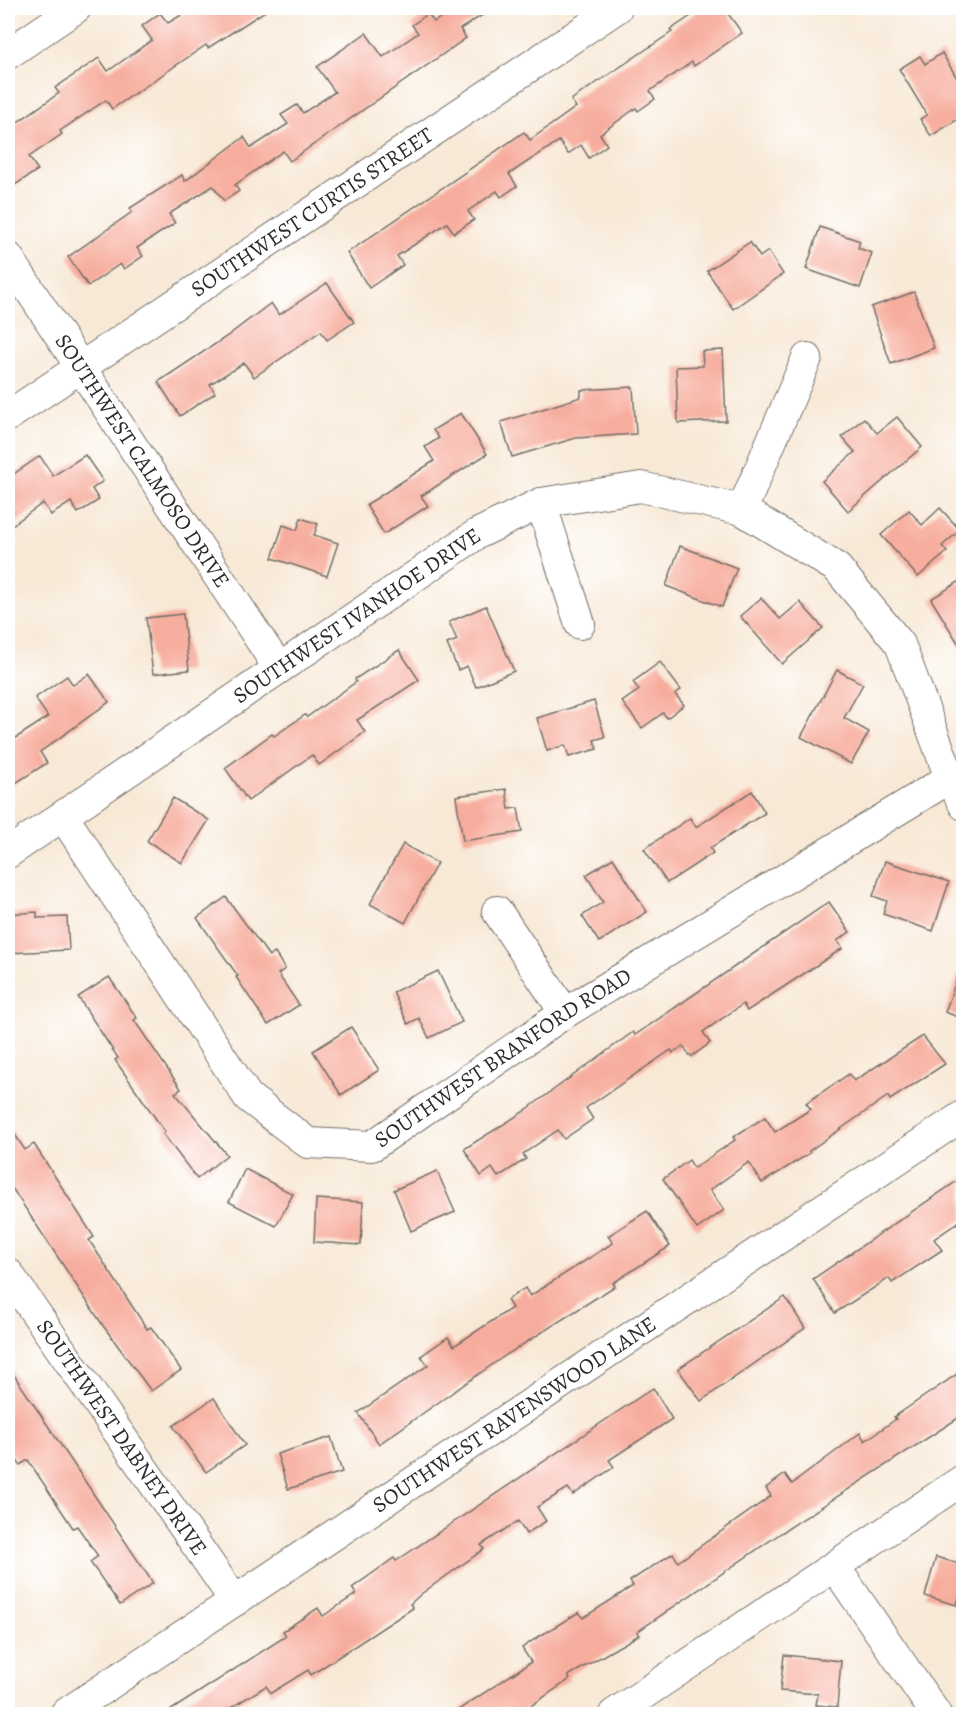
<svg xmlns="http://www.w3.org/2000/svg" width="971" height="1722" viewBox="0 0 971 1722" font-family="Alegreya,serif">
<rect width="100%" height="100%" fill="#fff"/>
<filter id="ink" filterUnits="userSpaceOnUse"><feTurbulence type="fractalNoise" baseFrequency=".0167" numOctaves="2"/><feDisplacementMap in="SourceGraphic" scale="12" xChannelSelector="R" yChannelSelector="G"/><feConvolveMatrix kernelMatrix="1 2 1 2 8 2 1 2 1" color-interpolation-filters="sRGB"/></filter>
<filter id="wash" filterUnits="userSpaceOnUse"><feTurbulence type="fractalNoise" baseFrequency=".008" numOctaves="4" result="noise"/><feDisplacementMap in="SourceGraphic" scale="24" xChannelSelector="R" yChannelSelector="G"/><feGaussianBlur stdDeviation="1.35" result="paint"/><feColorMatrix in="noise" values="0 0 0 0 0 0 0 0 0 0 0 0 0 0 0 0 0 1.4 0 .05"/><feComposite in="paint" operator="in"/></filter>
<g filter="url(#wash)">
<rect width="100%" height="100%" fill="#f8e9d7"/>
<g id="blocks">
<!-- building -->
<g fill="#f7ad9e">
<polygon points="193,8 270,8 208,48 206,45 112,109 106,100 60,131 62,134 29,157 38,170 15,185 8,174 8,129 59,93 55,88 99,58 108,71 152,40 142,26 160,13 168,23"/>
<polygon points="455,8 494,8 460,29 466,38 290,161 283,151 235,185 239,191 224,201 213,186 169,214 175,223 137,248 143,256 124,269 120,264 88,286 68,257 132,212 130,208 182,175 185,181 244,137 251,148 288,124 281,115 297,105 303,113 335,92 317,67 366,33 383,57 418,33 412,25 428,14 434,22"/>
<polygon points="703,8 724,8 742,33 694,66 692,62 650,91 655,99 638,111 636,108 600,134 607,145 589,158 581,145 568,154 559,141 509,174 517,186 501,197 497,191 468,211 474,220 454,233 447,223 397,256 403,265 369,288 347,253 524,132 530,140 576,107 571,100 672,32 670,30"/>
<polygon points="942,53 963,88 963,116 931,136 920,119 927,115 899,69 920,56 925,64"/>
<polygon points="820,227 860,241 858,248 872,253 860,288 806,269"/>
<polygon points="750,242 760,257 768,251 783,274 733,309 707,271"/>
<polygon points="327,283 354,322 327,340 321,331 254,377 244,363 210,384 215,393 180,416 158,382 226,337 271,303 279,315"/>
<polygon points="914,292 934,348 891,364 871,307"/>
<polygon points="723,350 726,421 678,423 676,367 703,366 702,351"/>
<polygon points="633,387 636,434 576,438 512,457 501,422 581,397 581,390"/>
<polygon points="461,413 487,454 421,496 428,506 384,534 366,505 434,461 425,447 439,438 433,430"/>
<polygon points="897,417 922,447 848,511 822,481 855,452 842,437 864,418 877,433"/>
<polygon points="85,455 103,481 92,489 99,500 78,513 71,502 51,515 43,503 8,528 8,478 40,456 53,476"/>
<polygon points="940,508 960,530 942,546 947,552 918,577 881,535 909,510 922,525"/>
<polygon points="301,518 318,524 314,535 338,543 327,576 272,558 283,525 297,530"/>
<polygon points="680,546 737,568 722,607 666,586"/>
<polygon points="963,579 963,651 931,599"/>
<polygon points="761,598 780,619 800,602 823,628 782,664 740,616"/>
<polygon points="486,606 514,671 476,687 467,666 458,670 447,644 457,640 449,622"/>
<polygon points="183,614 189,670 153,674 146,618"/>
<polygon points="399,650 419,680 357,720 365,732 319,765 312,755 248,801 225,768 272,734 274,736 305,715 307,717 356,682 355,679"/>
<polygon points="660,662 681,690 675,694 684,705 667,718 663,713 642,728 622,702 639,690 633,682"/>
<polygon points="837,670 863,684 844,718 869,732 851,764 801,737"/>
<polygon points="89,674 109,702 40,752 47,763 8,788 8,743 48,717 35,698 67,676 73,685"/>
<polygon points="594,701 605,737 594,740 597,749 569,757 565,745 547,751 537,718"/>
<polygon points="506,789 509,809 518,808 522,832 463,841 456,796"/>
<polygon points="752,791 765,813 710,848 713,853 667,883 644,849 690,818 696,827"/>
<polygon points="173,798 209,820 182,863 147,841"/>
<polygon points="403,844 437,863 405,923 370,904"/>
<polygon points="613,858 647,912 599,942 582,916 603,902 586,875"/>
<polygon points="885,861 949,882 933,931 883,914 887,901 873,896"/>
<polygon points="226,897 269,956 275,953 285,969 278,974 299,1005 268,1025 236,977 238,976 197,918"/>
<polygon points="829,902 850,932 837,941 843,948 747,1011 743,1004 703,1032 710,1043 691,1057 683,1046 673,1053 671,1050 586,1108 593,1119 564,1139 558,1130 523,1154 526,1159 498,1177 492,1168 481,1176 464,1149 523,1112 633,1032 635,1035"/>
<polygon points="37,912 37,918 67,917 69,950 8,953 8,914"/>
<polygon points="961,967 963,967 963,1019 945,1012"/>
<polygon points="438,971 462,1022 429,1038 419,1018 408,1024 393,992"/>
<polygon points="109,977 137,1018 134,1020 181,1089 175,1093 227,1155 197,1179 163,1134 165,1132 115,1060 118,1058 78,997"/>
<polygon points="351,1027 379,1070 341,1095 313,1051"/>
<polygon points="923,1036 945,1064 890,1100 888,1096 809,1151 810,1153 762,1183 749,1162 710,1190 724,1210 697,1229 663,1179 689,1160 694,1168 735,1140 733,1137 765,1117 775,1132 811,1109 806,1103 849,1074 854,1081"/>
<polygon points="8,1124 25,1150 34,1144 94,1237 89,1240 147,1329 151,1327 181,1370 151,1391 104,1327 8,1182"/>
<polygon points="245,1169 293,1194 276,1226 229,1202"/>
<polygon points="437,1171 455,1212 411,1231 394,1190"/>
<polygon points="963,1177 963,1219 934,1239 942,1250 892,1283 889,1278 835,1313 813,1279"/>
<polygon points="316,1199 363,1202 361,1245 314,1242"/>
<polygon points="647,1211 670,1246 613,1283 615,1286 506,1355 379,1444 358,1413 428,1365 421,1356 448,1337 454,1346 512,1308 507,1300 525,1288 530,1296 613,1243 608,1236"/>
<polygon points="785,1297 805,1328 701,1401 678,1369"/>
<polygon points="8,1366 153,1583 120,1605 90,1562 98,1556 77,1526 73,1528 28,1460 20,1465 8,1447"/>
<polygon points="963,1370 963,1415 781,1533 637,1632 639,1635 568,1676 570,1679 519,1714 452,1714 531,1662 522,1648 535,1639 579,1612 583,1618 633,1586 630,1581 673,1553 678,1562 771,1496 766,1488 785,1474 792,1484 860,1433 865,1441 896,1419 894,1417"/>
<polygon points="653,1388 672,1419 609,1460 614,1467 573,1495 568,1488 537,1507 546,1521 526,1534 518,1521 481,1545 484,1549 421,1594 410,1604 413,1608 311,1675 308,1670 271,1693 266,1686 221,1714 165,1714 286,1636 283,1631 318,1608 323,1616 356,1594 352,1588 394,1558 396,1561"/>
<polygon points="214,1398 245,1445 206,1472 173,1426"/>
<polygon points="331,1437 342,1472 288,1489 277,1454"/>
<polygon points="936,1557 963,1565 963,1582 957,1605 925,1596"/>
<polygon points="784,1655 841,1661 837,1707 816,1705 818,1694 780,1691"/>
</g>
</g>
</g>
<g filter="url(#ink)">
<use href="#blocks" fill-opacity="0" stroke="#736e67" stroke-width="1.5"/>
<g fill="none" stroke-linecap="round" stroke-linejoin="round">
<defs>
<g id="minor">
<polyline points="8,54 76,8"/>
<path id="s1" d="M 8,257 L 278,667"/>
<path id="s2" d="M 8,416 L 617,8"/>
<polyline points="541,503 580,624"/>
<polyline points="742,510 807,358"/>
<path id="s3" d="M 63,816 L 248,1097 L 308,1143 L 372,1146 L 565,1013 L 950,778"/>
<path id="s4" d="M 8,853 L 477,534 L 541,503 L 641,487 L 742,510 L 837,568 L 900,644 L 950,778 L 964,805"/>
<polyline points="497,911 565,1013"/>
<path id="s5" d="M 8,1273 L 235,1601"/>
<polyline points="835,1567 936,1714"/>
<path id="s6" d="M 65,1714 L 964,1115"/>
<polyline points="614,1714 964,1479"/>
</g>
</defs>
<!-- minor casing -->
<use href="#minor" stroke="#736e67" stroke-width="32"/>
<!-- minor -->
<use href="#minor" stroke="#fff" stroke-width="30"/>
</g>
</g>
<g text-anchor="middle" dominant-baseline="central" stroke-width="5" stroke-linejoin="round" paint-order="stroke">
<!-- street labels -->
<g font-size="22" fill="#2b2b2b" stroke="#fff">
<text stroke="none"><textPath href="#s2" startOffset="366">SOUTHWEST CURTIS STREET</textPath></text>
<text stroke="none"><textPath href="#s1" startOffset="244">SOUTHWEST CALMOSO DRIVE</textPath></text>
<text stroke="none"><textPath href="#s4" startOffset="422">SOUTHWEST IVANHOE DRIVE</textPath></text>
<text stroke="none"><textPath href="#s3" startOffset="634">SOUTHWEST BRANFORD ROAD</textPath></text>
<text stroke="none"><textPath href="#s6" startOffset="540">SOUTHWEST RAVENSWOOD LANE</textPath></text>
<text stroke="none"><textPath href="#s5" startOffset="200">SOUTHWEST DABNEY DRIVE</textPath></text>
</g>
</g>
<!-- margin -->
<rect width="971" height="1722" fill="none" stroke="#fff" stroke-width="30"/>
</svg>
